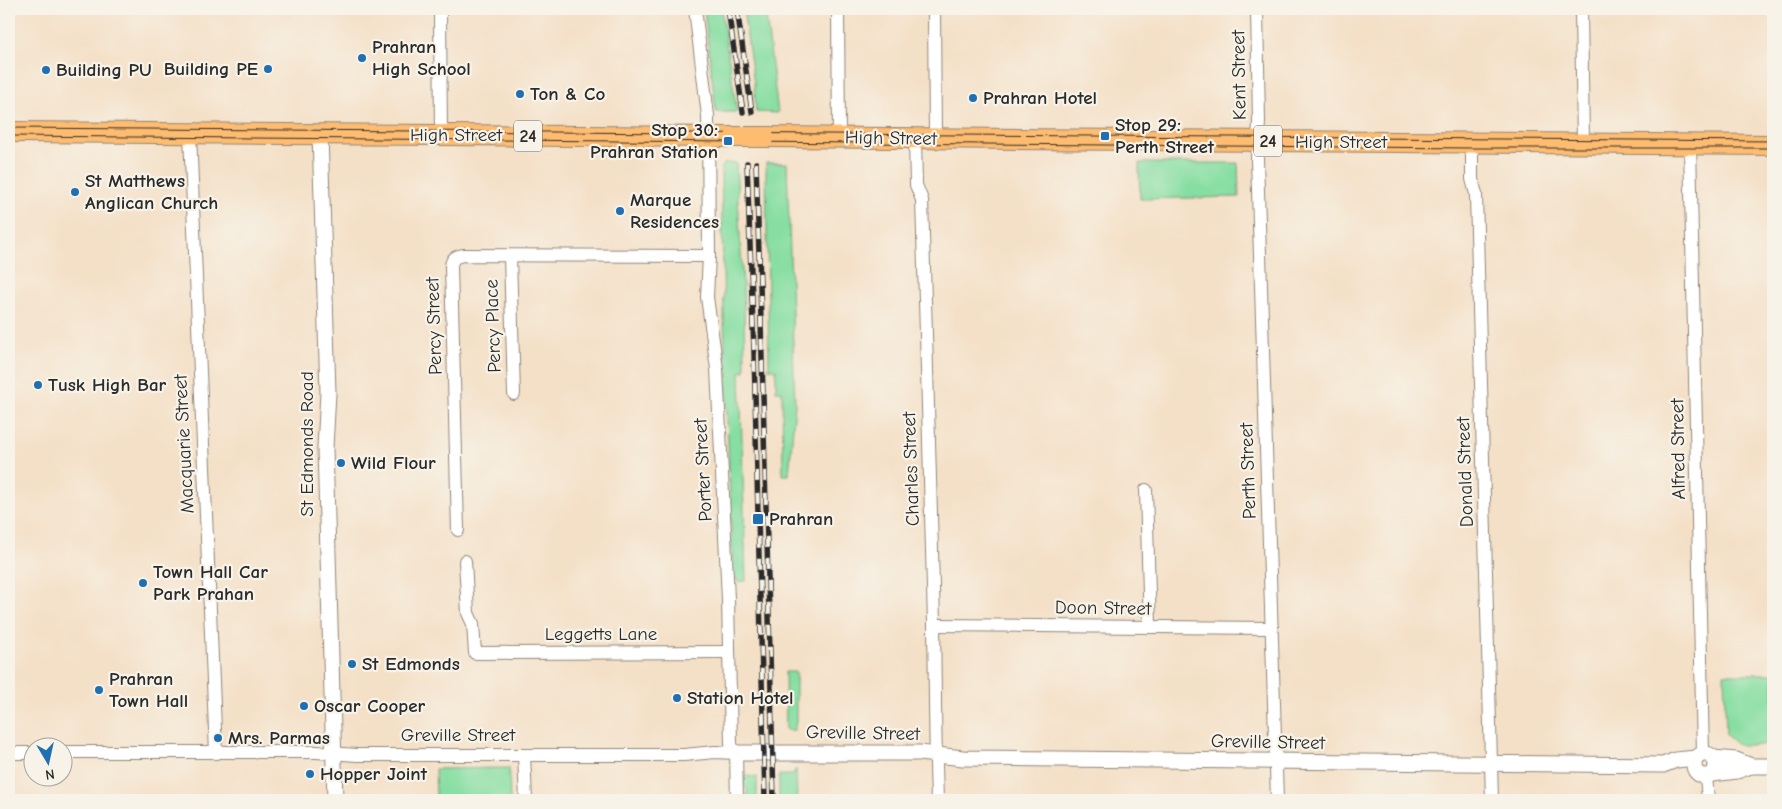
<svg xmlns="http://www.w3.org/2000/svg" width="1782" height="809" viewBox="0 0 1782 809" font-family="'Comic Neue',sans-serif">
<rect width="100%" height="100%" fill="#f7f3e8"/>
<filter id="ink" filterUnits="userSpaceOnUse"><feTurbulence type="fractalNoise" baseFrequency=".02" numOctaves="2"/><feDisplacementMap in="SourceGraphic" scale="10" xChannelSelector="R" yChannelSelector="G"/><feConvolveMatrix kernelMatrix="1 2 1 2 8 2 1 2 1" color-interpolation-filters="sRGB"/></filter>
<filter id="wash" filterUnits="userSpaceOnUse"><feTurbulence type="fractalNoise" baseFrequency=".0096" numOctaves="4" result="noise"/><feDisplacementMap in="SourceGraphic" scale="20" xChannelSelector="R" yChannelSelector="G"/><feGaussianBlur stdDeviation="1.12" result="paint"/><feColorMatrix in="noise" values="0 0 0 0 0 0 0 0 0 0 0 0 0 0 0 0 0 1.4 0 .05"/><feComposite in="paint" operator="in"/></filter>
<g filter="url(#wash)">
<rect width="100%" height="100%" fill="#f4e0c7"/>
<!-- green -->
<g fill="#86dea2" stroke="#588466">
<polygon points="704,9 721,9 737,112 716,112"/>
<polygon points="743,9 765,9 778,113 756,112 754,84"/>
<polygon points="725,163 736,163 744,306 745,371 740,372 746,581 737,582 737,578 733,578 725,364 721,169"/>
<polygon points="766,163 787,163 795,404 789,475 783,475 782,391 776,391 776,369 769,369"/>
<polygon points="1139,163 1238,163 1239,197 1140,199"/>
<polygon points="785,672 796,672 796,722 794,730 786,730"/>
<polygon points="1724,674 1773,674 1773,745 1738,745 1726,735"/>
<polygon points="509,768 510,800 436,800 435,769"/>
<polygon points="796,769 797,800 779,800 779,775 793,775"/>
<path d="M 744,776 L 757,777 L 757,800 L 747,800 L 747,790 C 743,785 742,782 744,776 Z"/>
</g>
</g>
<g filter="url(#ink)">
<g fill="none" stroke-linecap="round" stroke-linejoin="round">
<defs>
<g id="minor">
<polyline points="440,9 441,135"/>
<polyline points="695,9 708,116 709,256 707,297 717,369 728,599 731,744 733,750 736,753 737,800"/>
<polyline points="838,9 839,138"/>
<polyline points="934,9 935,139"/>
<polyline points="1257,9 1259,122 1257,159 1277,800"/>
<polyline points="1581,9 1583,143"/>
<polyline points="190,134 216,753"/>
<path d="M 915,138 L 916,185 L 922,200 C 926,341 931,482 934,623 C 935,682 935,741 937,800"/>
<polyline points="1472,143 1472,179 1476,194 1492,800"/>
<polyline points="1690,144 1703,754"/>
<polyline points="510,256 514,394"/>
<polyline points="1146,490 1150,627"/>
<path d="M 458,530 L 451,266 C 452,257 457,256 465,255 L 709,256"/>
<polyline points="465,561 468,613 473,624 475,653 728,652"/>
<polyline points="934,625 1272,628"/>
<polyline points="62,752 317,752 357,755 684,755 715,752 736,753"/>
<polyline points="9,753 32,753"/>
<polyline points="524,755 526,800"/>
<polyline points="1706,776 1708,800"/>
</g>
<g id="tertiary">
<polyline points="320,134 328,393 325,448 335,800"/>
<polyline points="736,753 919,753 963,758 1663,765 1676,760 1696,758"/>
<circle cx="1705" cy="765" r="11"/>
<polyline points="1713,758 1736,760 1751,766"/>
<polyline points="1712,774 1737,771 1751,766 1773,766"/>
</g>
<g id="primary">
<polyline points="9,132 735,137"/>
<polyline points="764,137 1773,145"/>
</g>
</defs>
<!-- minor casing -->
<use href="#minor" stroke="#908679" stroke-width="14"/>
<!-- tertiary casing -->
<use href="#tertiary" stroke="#908679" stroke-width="17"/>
<!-- primary casing -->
<use href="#primary" stroke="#908679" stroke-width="22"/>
<!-- minor -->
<use href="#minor" stroke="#fff" stroke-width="12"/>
<!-- tertiary -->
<use href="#tertiary" stroke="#fff" stroke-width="15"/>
<!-- primary -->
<use href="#primary" stroke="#febc70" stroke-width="20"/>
<!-- tram -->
<g stroke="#2b2b2b" stroke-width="1">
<polyline points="9,128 1773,141"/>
<polyline points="9,136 1472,148 1773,148"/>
</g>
<defs>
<g id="rail">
<polyline points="728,9 743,112"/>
<polyline points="737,9 752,112"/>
<polyline points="747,163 754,352 765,800"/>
<polyline points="756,163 760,284 774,800"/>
</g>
</defs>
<!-- rail casing -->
<use href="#rail" stroke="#2b2b2b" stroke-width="5.5"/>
<!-- rail -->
<use href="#rail" stroke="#f7f3e8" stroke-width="4" stroke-dasharray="11" stroke-linecap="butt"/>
<defs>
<polyline id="primary-bridge" points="735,137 764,137"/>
</defs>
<!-- primary-bridge casing -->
<use href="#primary-bridge" stroke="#908679" stroke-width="22" stroke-linecap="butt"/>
<!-- primary-bridge -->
<use href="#primary-bridge" stroke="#febc70" stroke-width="20"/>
</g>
</g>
<!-- markers -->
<g fill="#1f6fb2" stroke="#f7f3e8" stroke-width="2">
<circle cx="362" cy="58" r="5"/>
<circle cx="268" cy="69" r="5"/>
<circle cx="46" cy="70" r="5"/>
<circle cx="520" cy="94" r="5"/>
<circle cx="973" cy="98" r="5"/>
<rect x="1100" y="131" width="10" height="10" rx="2.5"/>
<rect x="723" y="136" width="10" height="10" rx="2.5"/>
<circle cx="75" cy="192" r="5"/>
<circle cx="620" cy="211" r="5"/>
<circle cx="38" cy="385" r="5"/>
<circle cx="341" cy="463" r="5"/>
<rect x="752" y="513" width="12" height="12" rx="2.5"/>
<circle cx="143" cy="583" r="5"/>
<circle cx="352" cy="664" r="5"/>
<circle cx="99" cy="690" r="5"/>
<circle cx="677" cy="698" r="5"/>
<circle cx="304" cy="706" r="5"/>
<circle cx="218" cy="738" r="5"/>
<circle cx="310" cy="774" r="5"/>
</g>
<g text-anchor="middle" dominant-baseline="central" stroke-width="4.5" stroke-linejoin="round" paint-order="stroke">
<!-- shield labels -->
<g fill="#f7f3e8" stroke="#686764" stroke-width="1">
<rect x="514" y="120.5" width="28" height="31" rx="4"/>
<rect x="1254" y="125.5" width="28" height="31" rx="4"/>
</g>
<g font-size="18" font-weight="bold" fill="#2b2b2b">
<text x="528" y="136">24</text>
<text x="1268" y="141">24</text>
</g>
<!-- poi labels -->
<g font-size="19" font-weight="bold" fill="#2b2b2b" stroke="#f7f3e8" text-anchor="start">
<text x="372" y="47">Prahran<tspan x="372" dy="22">High School</tspan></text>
<text x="258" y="69" text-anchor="end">Building PE</text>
<text x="56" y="70">Building PU</text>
<text x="530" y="94">Ton &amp; Co</text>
<text x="983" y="98">Prahran Hotel</text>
<text x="1115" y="125">Stop 29:<tspan x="1115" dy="22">Perth Street</tspan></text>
<text x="718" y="130" text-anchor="end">Stop 30:<tspan x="718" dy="22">Prahran Station</tspan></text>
<text x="85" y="181">St Matthews<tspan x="85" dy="22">Anglican Church</tspan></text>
<text x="630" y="200">Marque<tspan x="630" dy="22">Residences</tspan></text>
<text x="48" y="385">Tusk High Bar</text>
<text x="351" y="463">Wild Flour</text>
<text x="769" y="519">Prahran</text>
<text x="153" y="572">Town Hall Car<tspan x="153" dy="22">Park Prahan</tspan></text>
<text x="362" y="664">St Edmonds</text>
<text x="109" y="679">Prahran<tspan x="109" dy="22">Town Hall</tspan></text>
<text x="687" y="698">Station Hotel</text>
<text x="314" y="706">Oscar Cooper</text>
<text x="228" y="738">Mrs. Parmas</text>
<text x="320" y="774">Hopper Joint</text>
</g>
<!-- street labels -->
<g font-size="19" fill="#2b2b2b" stroke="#f7f3e8">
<text transform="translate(1239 75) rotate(-91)">Kent Street</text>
<text x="456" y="135">High Street</text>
<text transform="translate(891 138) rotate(1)">High Street</text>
<text x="1341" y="142">High Street</text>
<text transform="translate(434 326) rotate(-92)">Percy Street</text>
<text transform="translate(493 326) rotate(-92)">Percy Place</text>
<text transform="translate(184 444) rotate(-93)">Macquarie Street</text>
<text transform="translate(307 444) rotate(-90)">St Edmonds Road</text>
<text transform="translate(1678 449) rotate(-91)">Alfred Street</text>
<text transform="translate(911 469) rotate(-92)">Charles Street</text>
<text transform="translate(703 470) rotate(-93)">Porter Street</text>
<text transform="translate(1248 471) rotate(-92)">Perth Street</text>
<text transform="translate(1465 472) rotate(-92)">Donald Street</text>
<text transform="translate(1103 608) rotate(1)">Doon Street</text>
<text x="601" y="634">Leggetts Lane</text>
<text transform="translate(863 733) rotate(1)">Greville Street</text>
<text x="458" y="735">Greville Street</text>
<text transform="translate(1268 742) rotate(1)">Greville Street</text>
</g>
</g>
<!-- margin -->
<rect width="1782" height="809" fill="none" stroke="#f7f3e8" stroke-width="30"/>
<!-- north arrow -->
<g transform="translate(48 762) rotate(171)"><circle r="24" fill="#f7f3e8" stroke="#a5a39c"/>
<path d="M0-4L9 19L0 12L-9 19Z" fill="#1f6fb2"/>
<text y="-8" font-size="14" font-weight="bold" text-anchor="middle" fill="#2b2b2b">N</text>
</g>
</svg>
